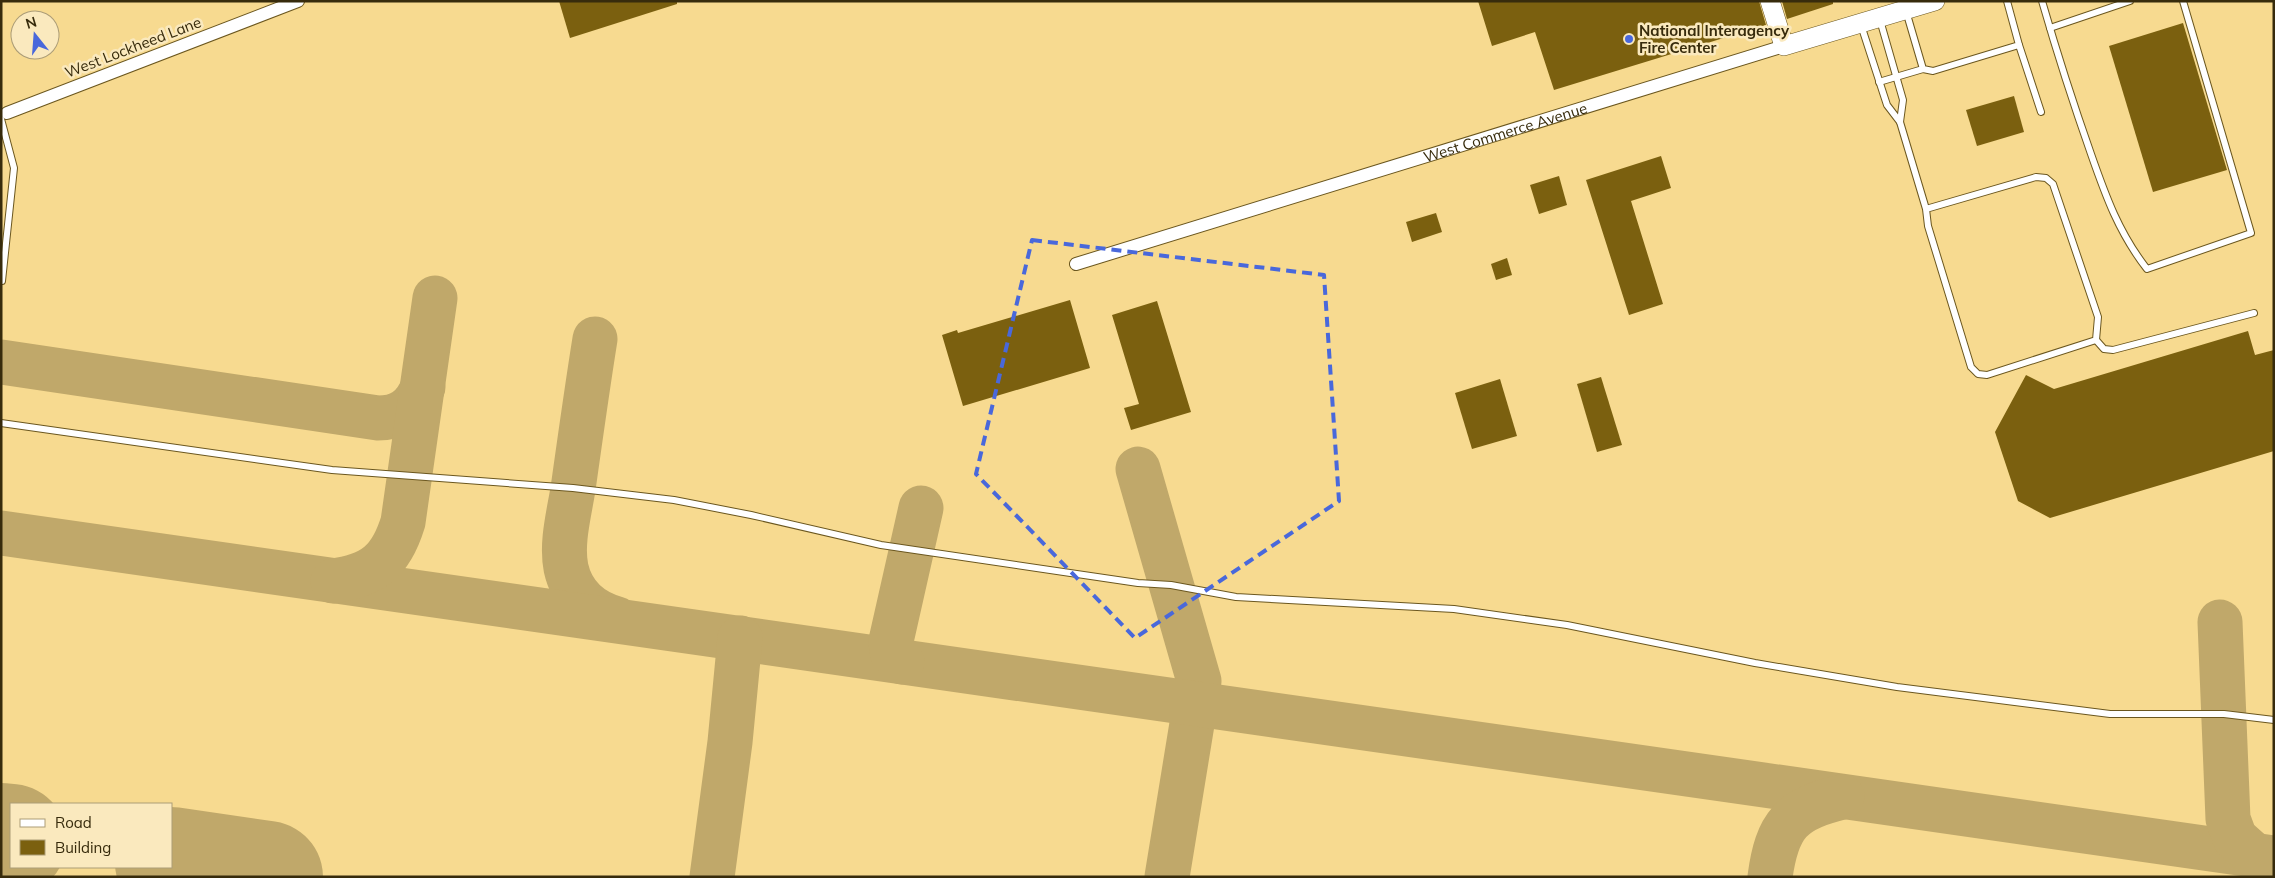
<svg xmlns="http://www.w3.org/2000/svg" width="2275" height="878" viewBox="0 0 2275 878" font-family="Mulish,sans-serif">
<rect width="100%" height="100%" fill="#f7da90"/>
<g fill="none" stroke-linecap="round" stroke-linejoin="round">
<!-- taxiway -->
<g stroke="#c0a86a" stroke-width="45">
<path d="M 595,339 C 587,389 580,439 573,489 C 569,514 561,543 566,568 C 572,595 591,612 617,619"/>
<path d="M 1,362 L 378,418 C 401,418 414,408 423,387"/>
<polyline points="1138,469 1199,681 1167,877"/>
<polyline points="1,533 2274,858"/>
<path d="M 333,581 C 374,575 391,561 403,522 L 435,298"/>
<polyline points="2220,622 2228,819 2235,838 2254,855"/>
<polyline points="902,662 892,652 891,641 921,508"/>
<polyline points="712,877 730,742 740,638"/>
<path d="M 1770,877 C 1777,825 1791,809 1842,797"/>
</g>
<!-- runway -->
<g stroke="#c0a86a" stroke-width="112">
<polyline points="1,839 11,840"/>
<polyline points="171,863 267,877"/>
</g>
</g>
<!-- building -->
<g fill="#7b600f">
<polygon points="559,1 677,1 677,4 570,38"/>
<polygon points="1478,1 1759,1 1766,25 1554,90 1535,32 1492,46"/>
<polygon points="1782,1 1833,1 1833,4 1787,19"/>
<polygon points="2183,23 2227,170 2153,192 2109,46"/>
<polygon points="2014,96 2024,132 1977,146 1966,110"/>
<polygon points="1661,156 1671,188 1631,201 1663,304 1629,315 1586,180"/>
<polygon points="1559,176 1567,205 1539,214 1530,185"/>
<polygon points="1436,213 1442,232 1412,242 1406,222"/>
<polygon points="1507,258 1512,275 1496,280 1491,264"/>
<polygon points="1070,300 1090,368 963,406 942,335 957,330 958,333"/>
<polygon points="1157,301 1191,412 1131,430 1124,408 1139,404 1112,315"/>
<polygon points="2248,331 2255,355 2274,350 2274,451 2050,518 2018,501 1995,432 2026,375 2054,389"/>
<polygon points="1601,377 1622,445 1597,452 1577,384"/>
<polygon points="1500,379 1517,436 1472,449 1455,393"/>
</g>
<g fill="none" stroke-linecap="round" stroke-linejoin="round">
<defs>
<g id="lane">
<path d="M 2042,1 C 2057,53 2073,103 2091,154 C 2106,197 2119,233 2147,269 L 2251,233 L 2183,1"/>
<polyline points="1906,11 1923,69 1933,71 2019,45 2007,1"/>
<polyline points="1861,25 1887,105 1900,122 1903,100 1880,20"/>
<polyline points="2050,28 2130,1"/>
<polyline points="2019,45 2041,112"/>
<polyline points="1879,82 1923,69"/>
<polyline points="1,119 14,168 2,281"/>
<polyline points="1900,122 1926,209 1928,226 1971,367 1978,374 1987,375 2096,340 2098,317 2053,184 2046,178 2036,177 1926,209"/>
<polyline points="2096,340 2104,349 2113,350 2254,313"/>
<polyline points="1,423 332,470 573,488 674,500 751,515 881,545 1138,583 1171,585 1236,597 1454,609 1567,625 1755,663 1897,687 2110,714 2224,714 2274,720"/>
</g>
<g id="street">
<polyline points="7,113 298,1"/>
<path id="s1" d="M 1076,264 L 1784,46"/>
</g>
<polyline id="secondary" points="1770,1 1784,46 1935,1"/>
</defs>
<!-- lane casing -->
<use href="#lane" stroke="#6b571f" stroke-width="8"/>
<!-- street casing -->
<use href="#street" stroke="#6b571f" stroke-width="14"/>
<!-- secondary casing -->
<use href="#secondary" stroke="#6b571f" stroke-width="20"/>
<!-- lane -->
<use href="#lane" stroke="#fff" stroke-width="6"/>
<!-- street -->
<use href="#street" stroke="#fff" stroke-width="12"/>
<!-- secondary -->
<use href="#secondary" stroke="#fff" stroke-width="19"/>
</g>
<!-- marked area -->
<path fill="none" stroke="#4968db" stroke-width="4" stroke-dasharray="10 6" stroke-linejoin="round" d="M 1032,240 L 1324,275 L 1339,501 L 1135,638 L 976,474 Z"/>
<!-- markers -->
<circle fill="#4968db" stroke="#fae9be" stroke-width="2" cx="1629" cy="39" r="5"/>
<g text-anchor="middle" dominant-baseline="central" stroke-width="5" stroke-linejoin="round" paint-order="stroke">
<!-- poi labels -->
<g font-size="15" font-weight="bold" fill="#372b0c" stroke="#fae9be" text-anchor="start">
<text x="1639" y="30">National Interagency<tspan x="1639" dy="17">Fire Center</tspan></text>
</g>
<!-- street labels -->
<g font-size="15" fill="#372b0c" stroke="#fae9be">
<text transform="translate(133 47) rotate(-21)">West Lockheed Lane</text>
<text stroke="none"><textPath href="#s1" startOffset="449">West Commerce Avenue</textPath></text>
</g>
</g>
<!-- border -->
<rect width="2275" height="878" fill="none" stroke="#372b0c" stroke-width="5"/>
<!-- legend -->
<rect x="10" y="803" width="162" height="65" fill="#fae9be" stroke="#ac9d77"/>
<rect x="20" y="819" width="25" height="8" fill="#ffffff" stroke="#ac9d77"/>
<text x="55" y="828" font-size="15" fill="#372b0c">Road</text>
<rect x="20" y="840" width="25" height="15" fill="#7b600f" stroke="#ac9d77"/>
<text x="55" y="853" font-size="15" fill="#372b0c">Building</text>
<!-- north arrow -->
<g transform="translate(35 35) rotate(343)"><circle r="24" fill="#fae9be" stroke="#ac9d77"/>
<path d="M0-4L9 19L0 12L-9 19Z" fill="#4968db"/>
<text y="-8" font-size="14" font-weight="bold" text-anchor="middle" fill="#372b0c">N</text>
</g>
</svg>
